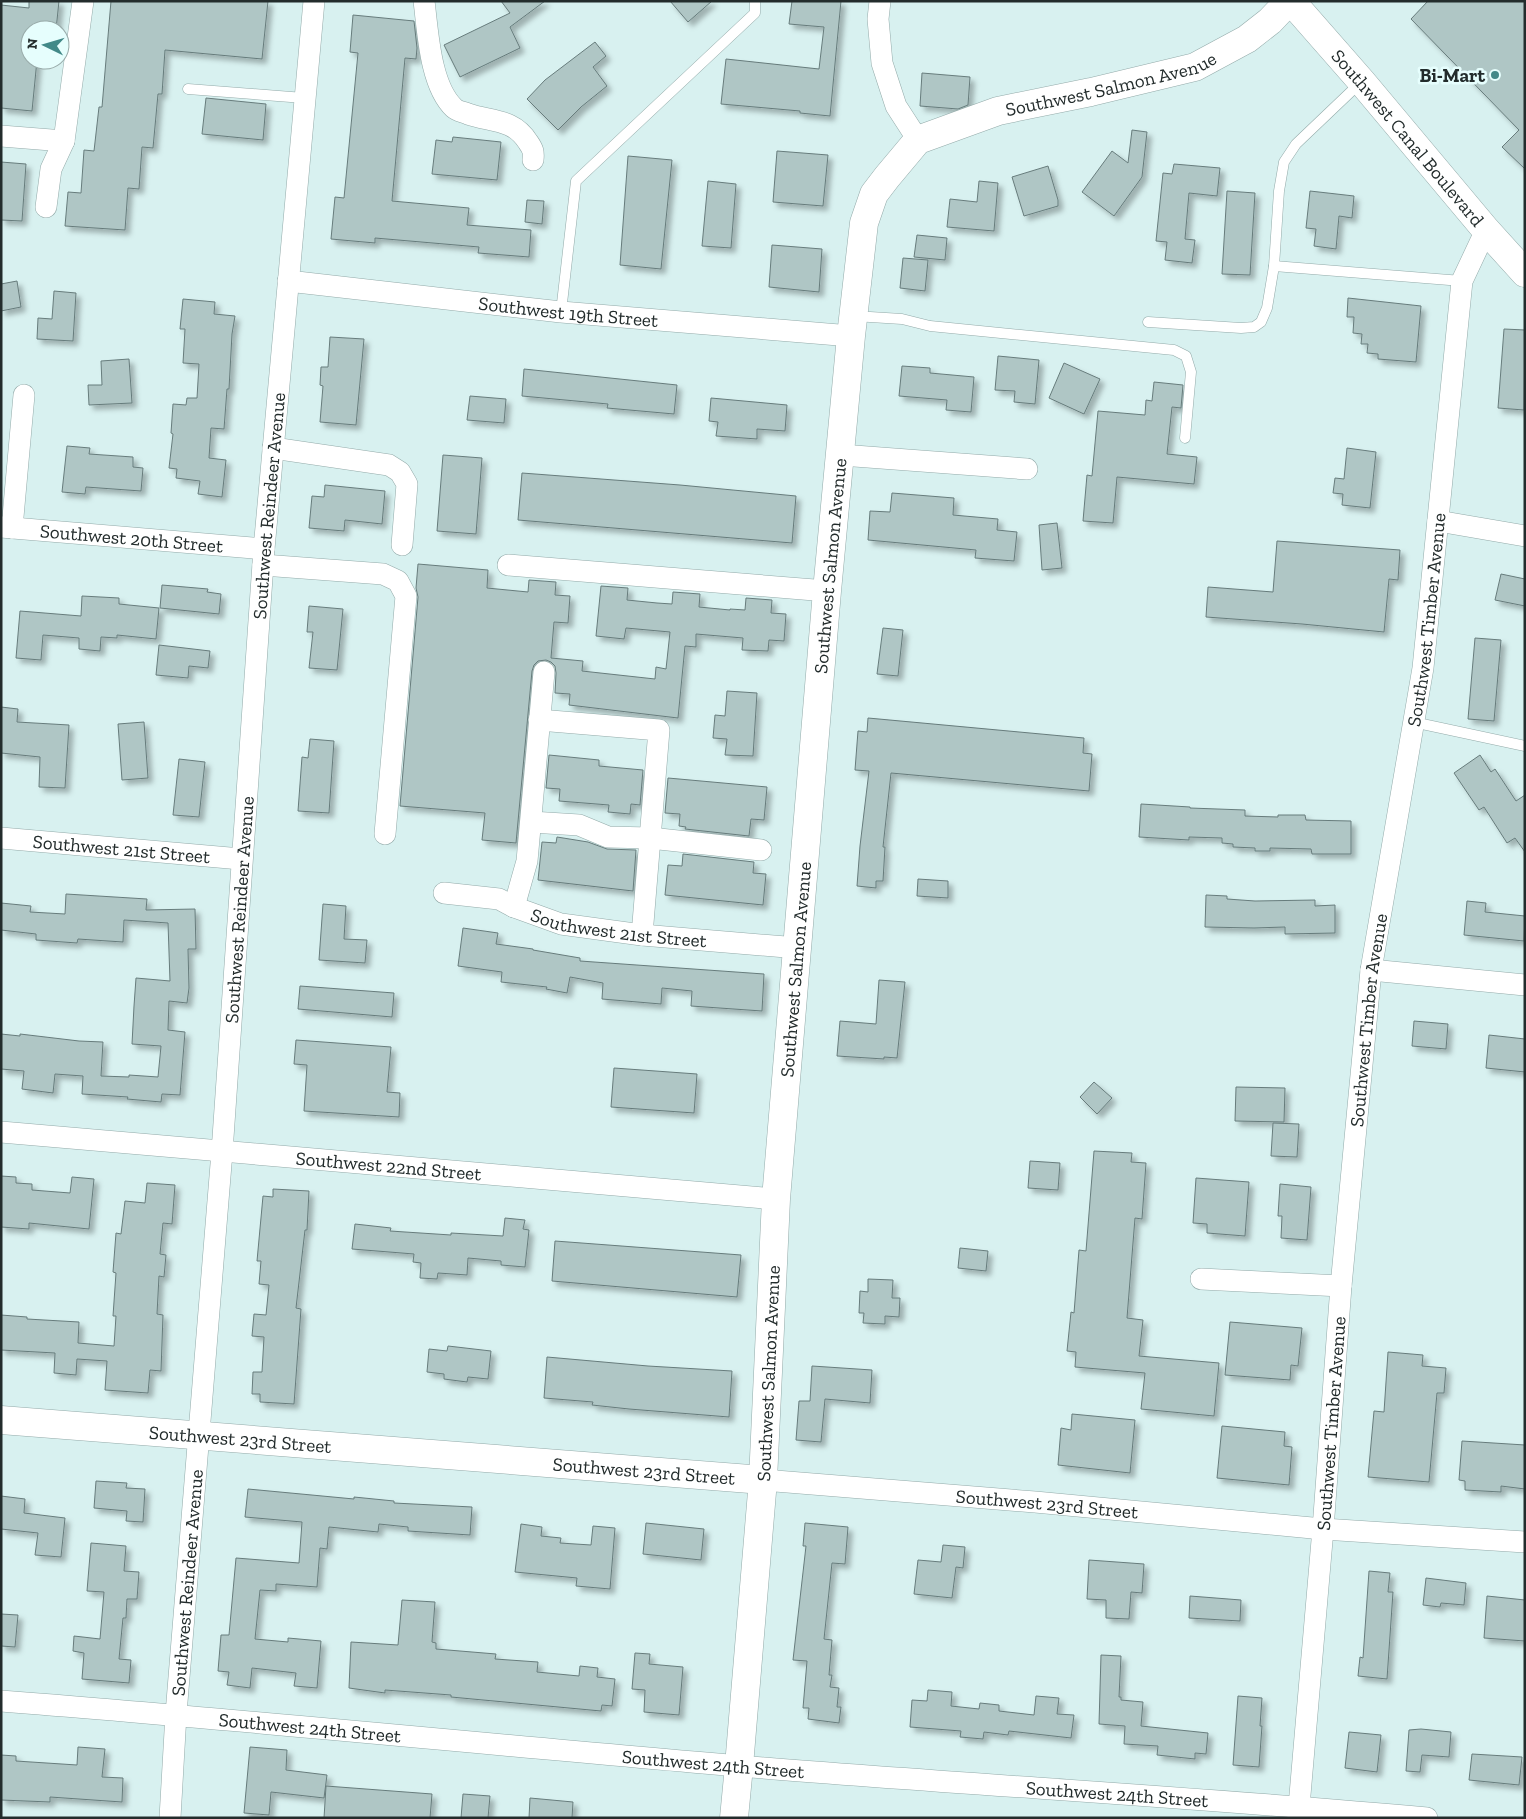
<svg xmlns="http://www.w3.org/2000/svg" width="1526" height="1819" viewBox="0 0 1526 1819" font-family="'Zilla Slab',serif">
<defs>
<filter id="shadow"><feDropShadow dx="4.5" dy="4.5" stdDeviation="2.5" flood-color="#0004"/></filter>
</defs>
<rect width="100%" height="100%" fill="#d8f1f0"/>
<!-- building -->
<g fill="#afc6c5" stroke="#677c7c" filter="url(#shadow)">
<polygon points="29,1 59,1 56,30 30,30 30,60 37,60 32,111 1,108 1,5 29,8"/>
<polygon points="111,1 268,1 262,59 165,50 162,94 158,94 153,148 142,147 139,189 128,188 125,230 65,226 68,192 81,193 84,150 94,151 99,107 102,107"/>
<polygon points="501,1 545,1 510,27 520,48 460,77 444,45 510,13"/>
<polygon points="670,1 712,1 688,22"/>
<polygon points="792,1 841,1 830,116 800,113 800,111 721,104 726,59 819,69 824,27 789,24"/>
<polygon points="1428,1 1525,1 1525,169 1502,147 1519,130 1411,19"/>
<polygon points="353,15 414,21 417,48 416,59 405,58 392,201 469,208 467,225 531,230 529,257 478,253 479,247 375,238 375,243 331,239 335,197 344,198 358,53 350,52"/>
<polygon points="595,42 606,56 593,67 607,86 581,107 558,130 527,99 545,80"/>
<polygon points="922,73 970,77 968,105 958,109 920,106"/>
<polygon points="206,98 266,104 263,140 202,134"/>
<polygon points="1132,130 1147,132 1142,177 1114,216 1082,192 1112,151 1128,163"/>
<polygon points="453,137 501,142 497,180 432,174 436,140 452,142"/>
<polygon points="777,151 828,155 823,206 773,202"/>
<polygon points="628,156 672,160 661,269 620,265"/>
<polygon points="1,162 26,164 22,221 1,220"/>
<polygon points="1174,164 1220,168 1217,196 1189,193 1185,239 1195,240 1192,263 1165,260 1167,242 1156,241 1163,173 1172,174"/>
<polygon points="1048,166 1058,200 1058,206 1024,216 1012,177"/>
<polygon points="708,181 736,184 731,248 702,246"/>
<polygon points="979,181 998,183 994,231 947,227 950,199 977,202"/>
<polygon points="1227,191 1255,193 1250,275 1222,274"/>
<polygon points="1310,191 1354,196 1352,218 1339,216 1336,249 1314,246 1316,229 1306,228"/>
<polygon points="527,200 544,201 542,224 525,222"/>
<polygon points="917,235 947,238 945,260 914,257"/>
<polygon points="772,245 822,249 819,292 769,287"/>
<polygon points="903,258 928,260 925,291 900,288"/>
<polygon points="17,281 21,307 1,311 1,284"/>
<polygon points="54,291 76,293 73,341 37,339 38,318 52,319"/>
<polygon points="1348,298 1421,306 1416,362 1378,359 1378,354 1367,353 1368,344 1361,344 1362,334 1353,333 1354,317 1347,317"/>
<polygon points="183,299 215,302 214,314 235,316 232,334 229,389 227,389 224,429 211,428 209,458 226,460 222,497 198,494 200,481 176,478 177,469 169,468 173,434 171,433 173,404 186,405 187,398 197,398 199,364 183,363 185,329 180,329"/>
<polygon points="1504,329 1525,330 1524,410 1498,408"/>
<polygon points="330,337 364,339 356,425 320,422 323,386 320,385 321,367 328,367"/>
<polygon points="998,356 1039,360 1035,404 1014,402 1015,391 995,390"/>
<polygon points="129,359 132,403 89,405 88,385 102,385 101,361"/>
<polygon points="1064,363 1100,379 1084,414 1049,398"/>
<polygon points="902,366 930,368 930,373 974,377 971,412 946,410 947,400 899,396"/>
<polygon points="524,369 677,385 674,414 607,408 608,404 522,396"/>
<polygon points="1154,382 1183,385 1181,408 1172,407 1167,454 1197,457 1194,484 1117,477 1113,523 1083,521 1087,475 1092,476 1098,411 1145,415 1146,400 1152,401"/>
<polygon points="470,396 506,399 504,423 467,420"/>
<polygon points="711,398 787,405 785,431 757,429 757,439 716,436 718,422 709,421"/>
<polygon points="67,446 90,448 89,454 133,457 133,467 143,468 141,491 86,487 85,494 62,492"/>
<polygon points="1347,448 1376,452 1370,508 1342,505 1343,494 1333,493 1335,478 1344,479"/>
<polygon points="443,455 482,458 476,534 437,531"/>
<polygon points="522,473 680,485 796,496 792,543 518,520"/>
<polygon points="325,485 385,491 382,524 345,520 344,531 309,528 312,496 324,497"/>
<polygon points="892,493 954,498 953,515 998,519 997,530 1017,532 1014,561 975,558 976,550 868,540 870,511 890,512"/>
<polygon points="1057,523 1062,568 1042,570 1039,525"/>
<polygon points="1277,541 1400,550 1398,580 1389,579 1384,632 1302,624 1206,617 1208,587 1273,592"/>
<polygon points="418,564 488,570 487,588 528,592 529,580 556,582 555,595 570,596 568,623 554,622 551,658 583,661 582,671 655,679 656,667 666,669 670,632 626,628 624,639 596,636 601,586 628,588 627,600 657,603 672,604 673,592 700,594 699,607 730,610 730,609 745,610 746,598 772,600 771,613 786,614 784,641 769,640 768,651 742,650 743,638 696,634 696,647 685,646 678,718 569,705 570,694 555,693 556,673 555,666 551,662 546,660 538,661 534,665 532,671 516,843 482,840 485,813 400,806 418,597 416,588"/>
<polygon points="1501,574 1525,579 1525,606 1495,600"/>
<polygon points="162,585 208,589 207,592 221,594 219,614 160,608"/>
<polygon points="82,596 119,598 119,604 159,608 156,639 117,635 117,638 101,637 100,651 79,649 79,638 43,635 41,660 16,658 20,611 81,616"/>
<polygon points="309,606 343,609 337,670 309,668 313,632 307,632"/>
<polygon points="883,628 903,630 898,676 877,674"/>
<polygon points="1475,638 1501,640 1494,721 1468,719"/>
<polygon points="159,645 210,651 208,668 189,666 188,678 156,675"/>
<polygon points="727,691 757,693 753,756 725,755 727,739 713,738 715,715 725,716"/>
<polygon points="1,707 18,709 17,722 69,725 65,788 39,787 40,757 1,753"/>
<polygon points="868,718 1084,738 1083,753 1092,754 1089,791 891,773 883,847 885,847 883,881 876,881 876,888 857,886 860,846 869,771 855,770 858,731 867,732"/>
<polygon points="144,722 148,778 122,780 118,724"/>
<polygon points="310,739 334,741 329,813 298,811 302,757 308,758"/>
<polygon points="549,755 599,760 599,766 643,770 640,805 631,804 630,814 608,812 609,805 559,801 560,789 546,788"/>
<polygon points="1480,755 1491,772 1495,769 1516,801 1525,795 1525,852 1515,838 1507,843 1484,807 1479,810 1454,773"/>
<polygon points="179,759 205,762 199,817 173,815"/>
<polygon points="668,778 767,787 764,820 751,819 749,836 685,829 686,827 679,826 680,814 665,813"/>
<polygon points="1141,804 1190,807 1190,808 1245,810 1245,816 1278,817 1278,815 1305,815 1306,820 1351,821 1351,854 1312,854 1311,849 1270,848 1270,851 1255,851 1255,848 1233,847 1233,844 1222,843 1222,838 1189,837 1189,840 1139,837"/>
<polygon points="557,837 588,842 607,849 636,850 633,891 538,880 542,842 556,843"/>
<polygon points="683,854 754,862 753,873 766,874 763,905 665,895 668,865 682,866"/>
<polygon points="918,879 948,881 948,898 917,896"/>
<polygon points="66,894 147,899 146,910 195,909 196,949 188,949 189,988 187,1003 169,1001 168,1030 185,1032 180,1095 162,1094 161,1102 127,1099 128,1097 82,1094 83,1076 55,1074 53,1093 22,1089 24,1071 1,1069 1,1034 20,1036 20,1034 79,1041 103,1042 101,1076 129,1077 129,1075 158,1077 161,1046 132,1044 134,1006 136,978 170,981 168,923 124,920 123,942 78,939 77,943 36,940 36,934 1,930 1,903 31,906 30,912 65,914"/>
<polygon points="1206,895 1227,896 1227,899 1255,901 1315,900 1315,906 1335,905 1335,933 1285,934 1285,927 1254,928 1205,927"/>
<polygon points="1467,901 1486,903 1485,912 1525,916 1524,941 1464,935"/>
<polygon points="323,904 346,906 344,939 367,940 365,963 319,960"/>
<polygon points="463,928 498,933 496,944 533,949 533,950 580,958 580,961 764,974 762,1011 691,1006 692,991 662,988 661,1004 602,999 603,983 570,977 567,993 546,989 547,987 501,982 502,972 458,966"/>
<polygon points="879,980 905,982 897,1058 884,1057 884,1059 837,1056 840,1021 876,1024"/>
<polygon points="300,986 394,993 392,1017 298,1009"/>
<polygon points="1414,1021 1448,1024 1446,1049 1412,1046"/>
<polygon points="1489,1035 1525,1039 1525,1072 1486,1068"/>
<polygon points="296,1040 391,1047 387,1092 400,1093 399,1117 304,1111 307,1065 294,1064"/>
<polygon points="614,1068 697,1074 694,1113 611,1107"/>
<polygon points="1094,1082 1112,1098 1097,1114 1080,1097"/>
<polygon points="1236,1087 1285,1088 1284,1122 1235,1121"/>
<polygon points="1273,1123 1299,1124 1297,1157 1271,1156"/>
<polygon points="1094,1151 1132,1153 1131,1162 1146,1163 1142,1219 1135,1218 1127,1318 1143,1320 1139,1356 1219,1363 1214,1416 1141,1409 1145,1373 1075,1367 1076,1352 1067,1351 1071,1312 1074,1313 1079,1250 1086,1251"/>
<polygon points="1030,1161 1060,1163 1058,1190 1028,1188"/>
<polygon points="1,1176 16,1177 16,1183 32,1184 32,1190 70,1193 72,1177 94,1179 89,1229 29,1223 29,1229 1,1227"/>
<polygon points="1196,1178 1249,1182 1245,1236 1207,1233 1207,1224 1193,1223"/>
<polygon points="147,1183 175,1185 172,1224 163,1223 160,1254 166,1255 164,1277 159,1276 157,1314 163,1315 161,1371 150,1370 148,1393 105,1390 107,1361 77,1359 76,1375 54,1373 55,1353 1,1350 1,1315 27,1317 27,1319 79,1322 78,1343 114,1346 116,1316 113,1316 116,1273 113,1272 116,1233 121,1234 125,1201 145,1203"/>
<polygon points="1280,1184 1311,1187 1307,1240 1281,1238 1282,1216 1278,1216"/>
<polygon points="273,1189 309,1191 307,1230 305,1230 296,1308 301,1309 294,1404 260,1402 260,1394 252,1394 253,1372 262,1372 264,1337 252,1336 254,1314 266,1315 269,1285 259,1284 261,1261 257,1261 263,1196 273,1197"/>
<polygon points="505,1218 525,1220 523,1229 529,1230 525,1267 501,1265 501,1261 468,1258 467,1275 438,1273 437,1279 420,1278 421,1263 413,1262 414,1254 352,1249 355,1224 391,1228 390,1231 451,1235 451,1233 503,1236"/>
<polygon points="555,1241 741,1255 737,1297 552,1281"/>
<polygon points="960,1248 988,1251 986,1271 958,1268"/>
<polygon points="868,1279 893,1280 892,1298 900,1298 899,1317 885,1316 885,1324 863,1323 864,1313 859,1313 860,1291 868,1292"/>
<polygon points="1230,1322 1302,1328 1298,1366 1291,1365 1290,1380 1225,1375"/>
<polygon points="448,1346 491,1351 488,1379 468,1377 467,1382 444,1379 444,1374 427,1372 429,1349 447,1351"/>
<polygon points="1388,1352 1423,1355 1422,1366 1446,1368 1444,1393 1437,1393 1429,1482 1368,1477 1374,1411 1384,1412"/>
<polygon points="547,1357 648,1366 732,1371 729,1417 629,1409 592,1405 593,1402 544,1398"/>
<polygon points="812,1366 872,1370 870,1403 825,1399 821,1442 796,1440 799,1401 810,1401"/>
<polygon points="1072,1414 1135,1420 1130,1473 1058,1465 1061,1428 1071,1430"/>
<polygon points="1222,1426 1285,1432 1284,1446 1292,1447 1289,1485 1217,1478"/>
<polygon points="1462,1441 1525,1445 1525,1489 1501,1486 1501,1492 1465,1490 1465,1481 1459,1480"/>
<polygon points="96,1481 127,1483 126,1488 145,1489 143,1522 126,1521 127,1511 94,1508"/>
<polygon points="248,1489 354,1499 354,1497 394,1501 394,1503 472,1507 470,1535 408,1531 408,1527 379,1524 378,1532 329,1527 327,1549 320,1548 317,1587 276,1584 276,1591 260,1590 255,1639 288,1642 288,1638 321,1641 317,1688 294,1686 296,1673 252,1668 250,1688 227,1685 229,1672 218,1671 221,1635 229,1635 236,1558 299,1563 302,1522 245,1517"/>
<polygon points="1,1496 25,1499 24,1513 65,1518 61,1557 35,1555 38,1533 1,1529"/>
<polygon points="646,1523 704,1529 701,1560 643,1554"/>
<polygon points="805,1523 848,1527 845,1564 832,1563 824,1639 832,1640 829,1675 832,1675 830,1687 839,1688 837,1707 841,1707 839,1723 808,1719 809,1708 803,1708 807,1661 793,1660 806,1546 803,1546"/>
<polygon points="521,1524 542,1527 541,1536 561,1538 560,1543 591,1545 593,1526 615,1528 610,1589 576,1586 577,1578 515,1572"/>
<polygon points="91,1543 126,1546 124,1571 139,1572 137,1599 127,1599 126,1618 123,1618 119,1659 131,1660 129,1683 82,1679 84,1653 73,1651 74,1636 100,1639 104,1592 87,1591"/>
<polygon points="943,1545 965,1547 963,1568 956,1567 952,1598 914,1594 918,1560 941,1562"/>
<polygon points="1089,1560 1144,1564 1142,1593 1131,1592 1129,1619 1106,1618 1106,1600 1087,1599"/>
<polygon points="1369,1571 1390,1573 1388,1592 1393,1592 1387,1679 1358,1676 1360,1657 1363,1658"/>
<polygon points="1426,1578 1466,1583 1464,1605 1441,1603 1440,1607 1423,1605"/>
<polygon points="1190,1596 1241,1600 1240,1621 1189,1618"/>
<polygon points="1487,1596 1525,1600 1525,1641 1484,1638"/>
<polygon points="402,1600 435,1602 432,1642 436,1643 436,1649 496,1654 495,1659 538,1662 537,1672 579,1676 580,1666 598,1668 597,1677 615,1679 612,1706 602,1705 601,1711 451,1697 451,1695 385,1690 385,1693 349,1688 351,1642 398,1645"/>
<polygon points="1,1614 18,1615 15,1647 1,1646"/>
<polygon points="635,1653 650,1654 649,1664 683,1667 679,1715 644,1712 645,1690 632,1689"/>
<polygon points="1101,1655 1121,1656 1119,1697 1121,1697 1121,1700 1143,1702 1141,1726 1208,1733 1206,1754 1195,1753 1195,1759 1157,1755 1158,1746 1124,1744 1125,1726 1099,1724"/>
<polygon points="928,1690 952,1692 951,1706 979,1709 980,1703 999,1705 999,1711 1034,1715 1036,1696 1059,1698 1057,1714 1074,1715 1071,1738 1009,1731 1008,1735 984,1732 983,1739 960,1737 961,1731 910,1727 912,1700 927,1701"/>
<polygon points="1238,1696 1262,1698 1260,1726 1262,1726 1259,1767 1233,1765"/>
<polygon points="1421,1729 1451,1732 1449,1757 1422,1755 1420,1772 1406,1771 1409,1730"/>
<polygon points="1349,1732 1381,1735 1377,1772 1345,1768"/>
<polygon points="78,1747 105,1749 102,1777 123,1778 122,1802 50,1797 50,1802 1,1800 1,1755 16,1756 16,1761 77,1765"/>
<polygon points="250,1747 287,1750 286,1770 327,1775 324,1798 271,1792 269,1815 244,1813"/>
<polygon points="1472,1754 1522,1757 1519,1785 1469,1780"/>
<polygon points="326,1786 432,1794 430,1818 324,1818"/>
<polygon points="463,1794 490,1796 488,1818 461,1818"/>
<polygon points="530,1798 573,1802 572,1818 529,1818"/>
</g>
<g fill="none" stroke-linecap="round" stroke-linejoin="round">
<defs>
<g id="lane">
<polyline points="188,89 304,98"/>
<polyline points="1274,266 1462,281"/>
<polyline points="561,312 576,181 755,13 755,1"/>
<polyline points="854,316 902,319 930,326 1174,350 1186,356 1191,372 1185,438"/>
<polyline points="1148,322 1241,328 1254,327 1261,322 1267,308 1274,266 1279,191 1284,162 1296,144 1360,83"/>
<polyline points="1413,722 1525,746"/>
</g>
<g id="street">
<path d="M 424,1 C 428,32 430,85 454,108 C 457,111 463,112 468,114 C 491,122 513,118 528,142 C 533,149 534,152 533,160"/>
<polyline points="880,1 878,19 882,63 896,106 918,140"/>
<polyline points="1,136 64,141"/>
<polyline points="46,207 51,169 64,141 83,1"/>
<path id="s1" d="M 288,281 L 561,312 L 851,336"/>
<polyline points="273,448 389,465 400,472 407,484 402,545"/>
<polyline points="841,455 1027,469"/>
<polyline points="1438,521 1525,536"/>
<path id="s2" d="M 1,527 L 264,549"/>
<polyline points="12,528 24,395"/>
<polyline points="263,565 383,574 398,581 406,596 385,834"/>
<polyline points="508,565 827,591"/>
<polyline points="539,720 659,730 642,935"/>
<polyline points="531,822 579,825 608,837 650,838 761,850"/>
<path id="s3" d="M 1,838 L 241,859"/>
<path id="s4" d="M 444,893 L 499,899 L 514,907 L 561,924 L 642,935 L 798,948"/>
<polyline points="514,907 527,861 544,672"/>
<polyline points="1371,970 1525,985"/>
<path id="s5" d="M 1,1132 L 776,1199"/>
<polyline points="1201,1279 1341,1286"/>
<path id="s6" d="M 763,1480 L 1035,1502 L 1323,1529 L 1525,1542"/>
<path id="s7" d="M 1,1701 C 247,1720 493,1745 739,1766 C 968,1785 1198,1797 1427,1818"/>
<path id="s8" d="M 170,1818 L 176,1714 L 222,1152 L 264,549 L 314,1"/>
<path id="s9" d="M 1298,1818 L 1323,1529 L 1341,1286 L 1371,970 L 1423,668 L 1462,281 L 1486,230"/>
</g>
<g id="secondary">
<path id="s10" d="M 1291,1 L 1362,82 L 1486,230 L 1525,273"/>
<path id="s11" d="M 1,1420 L 763,1480"/>
<path id="s12" d="M 734,1818 L 739,1766 L 763,1480 L 776,1199 L 827,591 L 851,336 L 864,223 L 874,194 L 887,177 L 918,140 L 998,111 L 1091,92 L 1195,67 L 1247,39 L 1270,21 L 1289,1"/>
</g>
</defs>
<!-- lane casing -->
<use href="#lane" stroke="#93aaa9" stroke-width="11"/>
<!-- street casing -->
<use href="#street" stroke="#93aaa9" stroke-width="22"/>
<!-- secondary casing -->
<use href="#secondary" stroke="#93aaa9" stroke-width="29"/>
<!-- lane -->
<use href="#lane" stroke="#fff" stroke-width="10"/>
<!-- street -->
<use href="#street" stroke="#fff" stroke-width="21"/>
<!-- secondary -->
<use href="#secondary" stroke="#fff" stroke-width="28"/>
</g>
<!-- markers -->
<circle fill="#418988" stroke="#e6fefd" stroke-width="2" cx="1495" cy="75" r="5"/>
<g text-anchor="middle" dominant-baseline="central" stroke-width="5" stroke-linejoin="round" paint-order="stroke">
<!-- poi labels -->
<g font-size="19" font-weight="bold" fill="#232c2c" stroke="#e6fefd" text-anchor="end">
<text x="1485" y="75">Bi-Mart</text>
</g>
<!-- street labels -->
<g font-size="19" fill="#232c2c" stroke="#e6fefd">
<text stroke="none"><textPath href="#s12" startOffset="1902">Southwest Salmon Avenue</textPath></text>
<text stroke="none"><textPath href="#s10" startOffset="180">Southwest Canal Boulevard</textPath></text>
<text stroke="none"><textPath href="#s1" startOffset="282">Southwest 19th Street</textPath></text>
<text stroke="none"><textPath href="#s8" startOffset="1316">Southwest Reindeer Avenue</textPath></text>
<text stroke="none"><textPath href="#s2" startOffset="131">Southwest 20th Street</textPath></text>
<text stroke="none"><textPath href="#s12" startOffset="1256">Southwest Salmon Avenue</textPath></text>
<text stroke="none"><textPath href="#s9" startOffset="1206">Southwest Timber Avenue</textPath></text>
<text stroke="none"><textPath href="#s3" startOffset="121">Southwest 21st Street</textPath></text>
<text stroke="none"><textPath href="#s8" startOffset="911">Southwest Reindeer Avenue</textPath></text>
<text stroke="none"><textPath href="#s4" startOffset="180">Southwest 21st Street</textPath></text>
<text stroke="none"><textPath href="#s12" startOffset="851">Southwest Salmon Avenue</textPath></text>
<text stroke="none"><textPath href="#s9" startOffset="801">Southwest Timber Avenue</textPath></text>
<text stroke="none"><textPath href="#s5" startOffset="389">Southwest 22nd Street</textPath></text>
<text stroke="none"><textPath href="#s12" startOffset="446">Southwest Salmon Avenue</textPath></text>
<text stroke="none"><textPath href="#s9" startOffset="396">Southwest Timber Avenue</textPath></text>
<text stroke="none"><textPath href="#s11" startOffset="240">Southwest 23rd Street</textPath></text>
<text stroke="none"><textPath href="#s11" startOffset="645">Southwest 23rd Street</textPath></text>
<text stroke="none"><textPath href="#s6" startOffset="285">Southwest 23rd Street</textPath></text>
<text stroke="none"><textPath href="#s8" startOffset="236">Southwest Reindeer Avenue</textPath></text>
<text stroke="none"><textPath href="#s7" startOffset="310">Southwest 24th Street</textPath></text>
<text stroke="none"><textPath href="#s7" startOffset="715">Southwest 24th Street</textPath></text>
<text stroke="none"><textPath href="#s7" startOffset="1120">Southwest 24th Street</textPath></text>
</g>
</g>
<!-- border -->
<rect width="1526" height="1819" fill="none" stroke="#232c2c" stroke-width="5"/>
<!-- north arrow -->
<g transform="translate(45 45) rotate(275)"><circle r="24" fill="#e6fefd" stroke="#98aaa9"/>
<path d="M0-4L9 19L0 12L-9 19Z" fill="#418988"/>
<text y="-8" font-size="14" font-weight="bold" text-anchor="middle" fill="#232c2c">N</text>
</g>
</svg>
